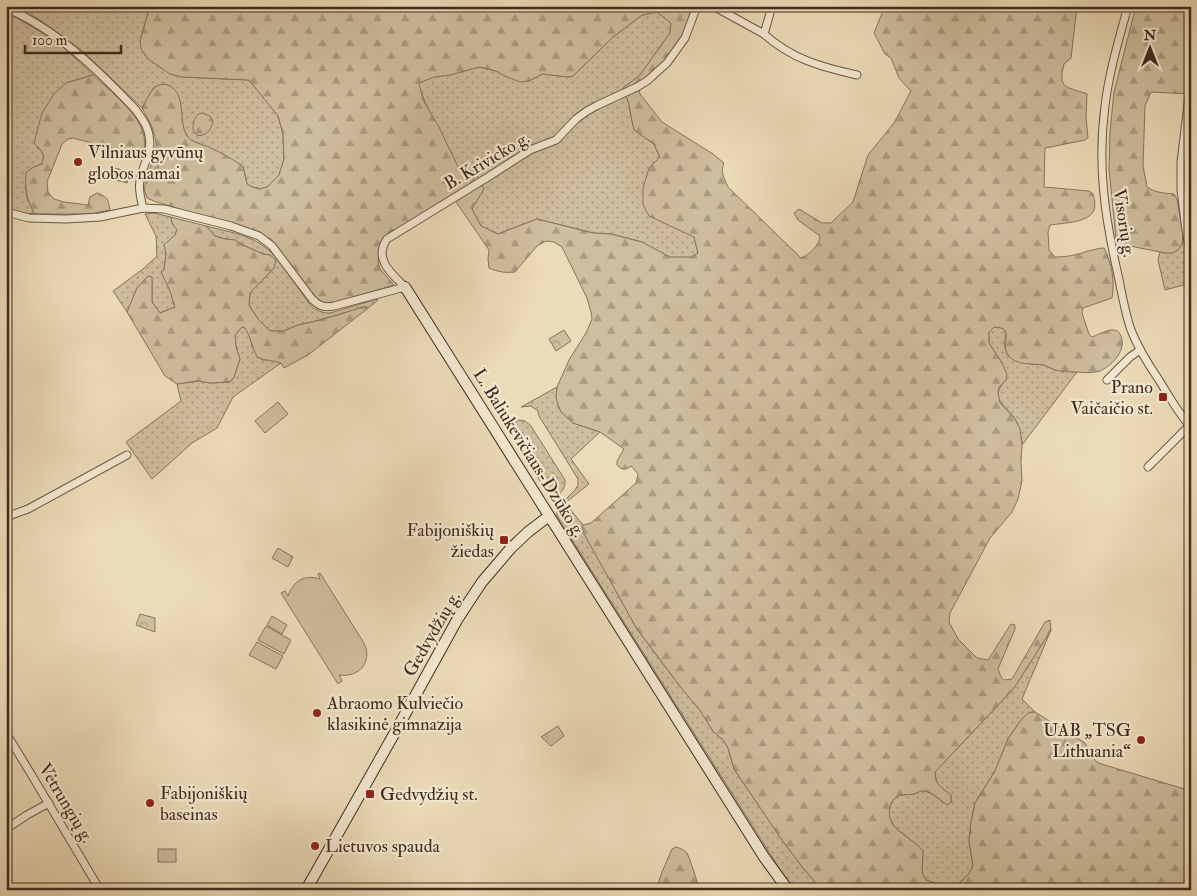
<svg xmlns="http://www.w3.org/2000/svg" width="1197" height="896" viewBox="0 0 1197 896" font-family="'IM FELL Double Pica',serif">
<defs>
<pattern id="grass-dots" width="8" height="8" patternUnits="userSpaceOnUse" patternTransform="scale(1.25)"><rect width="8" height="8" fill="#cebd9e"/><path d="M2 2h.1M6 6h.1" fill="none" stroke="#a99a80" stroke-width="1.8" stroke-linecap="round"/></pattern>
<pattern id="forest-firs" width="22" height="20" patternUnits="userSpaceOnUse" patternTransform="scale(1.25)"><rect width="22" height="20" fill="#cebd9e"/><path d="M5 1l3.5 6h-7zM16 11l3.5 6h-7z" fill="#a99a80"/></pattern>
<pattern id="park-crowns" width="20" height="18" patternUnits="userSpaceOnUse" patternTransform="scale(1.25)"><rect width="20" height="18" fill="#cebd9e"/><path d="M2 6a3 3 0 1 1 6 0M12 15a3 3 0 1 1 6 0" fill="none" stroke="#a99a80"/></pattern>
<pattern id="water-rules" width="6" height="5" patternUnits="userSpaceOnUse" patternTransform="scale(1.25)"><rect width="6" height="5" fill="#b1a084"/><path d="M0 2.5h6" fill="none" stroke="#91836b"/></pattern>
</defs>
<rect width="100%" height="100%" fill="#ecdbb8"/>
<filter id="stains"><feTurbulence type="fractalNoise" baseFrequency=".004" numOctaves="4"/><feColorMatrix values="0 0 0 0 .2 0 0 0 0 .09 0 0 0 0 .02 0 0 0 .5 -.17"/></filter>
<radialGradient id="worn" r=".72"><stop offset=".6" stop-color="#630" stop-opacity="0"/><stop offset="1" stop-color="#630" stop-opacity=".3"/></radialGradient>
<!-- grass -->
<g fill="url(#grass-dots)" stroke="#86745e">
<polygon points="16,6 150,6 140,41 182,77 249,80 278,116 283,134 284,160 279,175 267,187 260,189 252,187 247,184 243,166 209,148 191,140 188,137 183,128 182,120 166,84 154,87 142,108 86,54 47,25 23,9"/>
<path d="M 657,12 L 671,23 L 670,33 L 640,75 L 623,88 L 629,104 L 631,116 L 634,130 L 654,144 L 694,237 L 698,253 L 691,258 L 670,258 L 642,242 L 611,234 L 593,233 L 537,219 L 498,234 C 493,231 484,229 481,225 C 470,213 464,183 458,167 C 446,139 427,113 418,83 L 434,77 L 450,75 L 479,67 L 496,71 L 505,76 L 529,81 L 542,74 L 569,77 L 573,76 L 613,37 L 642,15 Z"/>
<path d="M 6,13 L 17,18 L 58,42 L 93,75 L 66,83 L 37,147 C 44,152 45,156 42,164 L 34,167 L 25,187 L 28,201 L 35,214 L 23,213 L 6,209 Z"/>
<polygon points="153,213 171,217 172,223 177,229 175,235 165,245 166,254 164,270 175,307 160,313 152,302 152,277 137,288 127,312 113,291 143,269 157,256 156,236 145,214"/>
<path d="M 206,226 C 225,231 246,234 262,245 C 283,259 296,287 311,306 C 318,311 322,313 330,313 L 377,299 L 378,300 L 367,309 L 366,307 L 312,322 L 298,325 L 284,331 L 270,331 L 258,319 L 249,305 L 250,293 L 274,268 L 270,255 L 263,254 L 245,246 L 235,240 L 225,239 L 215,236 Z"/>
<polygon points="1183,234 1191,268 1191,283 1165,290 1158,260 1160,252 1165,253 1177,251 1182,244"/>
<polygon points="242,327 245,328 250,335 252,347 262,360 273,360 281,363 233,397 217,428 192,443 152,479 126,442 181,401 177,384 197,381 210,383 230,382 234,377 240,359 236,347 235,335"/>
<path d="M 993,327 C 1012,327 1003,337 1005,348 C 1005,349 1008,356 1008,356 L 1030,364 L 1044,365 L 1055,370 L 1077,372 L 1022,445 C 1021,436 1020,427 1015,419 C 1005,404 988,398 1006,380 L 1002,363 L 989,343 L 989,332 Z"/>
<polygon points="557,387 556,397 573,423 600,432 571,459 589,484 565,503 583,525 582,529 637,629 682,689 699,708 713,731 724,741 728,748 734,769 782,840 803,868 822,890 796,890 781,871 557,516 557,510 559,506 575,490 578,485 578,479 539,416 538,411 531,406 521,407"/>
<path d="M 519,420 L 525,421 L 531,426 L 565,480 C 566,490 559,494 552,500 L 512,436 L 511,431 L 513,426 L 512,425 Z"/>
<path d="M 1051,630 L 1022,699 L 1035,712 L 1031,712 L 1021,720 L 1008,739 L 995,771 L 975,803 L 971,822 L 969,841 L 973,866 L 969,874 L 957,885 L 944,886 L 926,880 L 922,873 L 923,851 C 915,841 898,833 892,823 C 887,815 889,800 898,796 C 903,794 909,795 914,794 C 918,793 920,790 924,791 C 932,792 940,801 947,804 L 951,802 L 951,795 C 941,787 935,785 935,772 L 1014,688 Z"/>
</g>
<!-- forest -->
<g fill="url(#forest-firs)" stroke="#86745e" fill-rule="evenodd">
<path d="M 150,6 L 692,6 C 690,40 663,64 638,84 L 640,94 L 662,122 L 713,154 L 724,163 C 720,172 724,178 728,187 L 801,258 C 809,255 820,245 820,236 L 798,220 L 794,213 L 799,209 L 822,223 L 831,223 L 853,202 L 868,155 L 894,123 L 911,91 L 899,78 L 891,58 L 885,54 L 874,33 L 885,6 L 1077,6 L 1071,58 L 1064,64 C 1058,89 1065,86 1087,94 L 1086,117 L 1088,138 L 1085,140 L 1045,148 L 1044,187 L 1089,191 L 1093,194 C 1094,198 1096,205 1094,210 C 1089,223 1062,223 1050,225 L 1048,232 L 1049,250 L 1055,257 C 1066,257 1077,255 1088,251 C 1094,250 1098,248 1104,248 C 1112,263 1115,282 1112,298 L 1083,308 L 1082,313 L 1089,334 L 1092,337 C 1098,335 1108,329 1114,330 C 1118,331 1118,331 1120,334 C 1128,349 1113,365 1100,371 C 1094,373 1084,373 1078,372 C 1070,372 1062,372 1055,370 C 1051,369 1048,366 1044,365 C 1032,363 1016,366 1008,355 C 1000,344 1016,327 994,327 L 989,332 L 989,343 L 1002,363 L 1007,374 L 1006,380 L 999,387 L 998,392 L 1000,403 L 1015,419 L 1020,429 L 1022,445 L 1021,462 L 1022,481 L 1018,499 L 1012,512 L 990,538 L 950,613 L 949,622 L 958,639 L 977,658 L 988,660 L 1011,624 L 1015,625 L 1015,629 L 998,669 L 1001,677 L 1004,680 L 1012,679 L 1045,622 L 1050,620 L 1051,630 L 1014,688 L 935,772 C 935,785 941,787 951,795 L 951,802 L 948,805 C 940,801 933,792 925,791 C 920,790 918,793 914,794 C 909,795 903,794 898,796 C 889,800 887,815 892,823 C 898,833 915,841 923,851 L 922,873 L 926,880 L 944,886 L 958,885 L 969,874 L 973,866 L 969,841 L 971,822 L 975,803 L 995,771 L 1008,739 L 1021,720 L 1028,713 L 1035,712 L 1085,743 L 1091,756 L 1098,763 L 1191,791 L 1191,890 L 822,890 L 803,868 L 782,840 L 734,769 L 728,748 L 724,741 L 713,731 L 699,709 L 682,689 L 637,629 L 584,534 L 582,529 L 583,525 L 591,523 L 636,483 L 638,474 L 631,466 L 626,469 L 622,469 L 617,465 L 617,461 L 624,449 L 600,432 L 573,423 L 561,412 L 558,405 L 556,397 L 557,387 L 569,360 L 586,333 L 592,319 L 591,312 L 587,298 L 562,247 L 554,242 L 546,241 L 537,246 L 515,272 C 505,273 498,272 489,268 L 488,259 L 489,250 L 454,199 L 450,198 L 445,199 L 390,234 L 379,254 L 378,262 L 380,269 L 394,285 L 330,304 L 323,304 L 317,299 L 271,239 L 245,228 L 156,202 L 147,198 L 144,189 L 156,148 C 157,134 149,120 142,108 C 148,98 154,80 168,85 C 188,93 177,124 188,137 C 193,143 202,144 209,147 C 220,152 232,159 243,166 L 247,184 L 252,187 L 260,189 L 267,187 L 279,175 L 284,159 L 283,134 L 278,116 L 249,80 L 182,77 L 170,74 L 148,59 L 141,49 L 140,41 ZM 657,12 L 671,23 L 670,33 L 640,75 L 623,88 L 629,104 L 631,116 L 634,130 L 654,144 L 660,157 L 649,168 L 643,188 L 643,205 L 649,216 L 694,237 L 698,253 L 691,257 L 670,257 L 642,242 L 611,234 L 593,233 L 537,219 L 498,234 L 481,226 L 472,209 L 484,189 L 474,171 L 458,167 L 439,127 L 423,100 L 419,83 L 434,77 L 450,75 L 479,67 L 496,71 L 505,76 L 520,82 L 529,81 L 542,74 L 569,77 L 573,76 L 613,37 L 642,15 Z"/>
<path d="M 1136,6 L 1191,6 L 1191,94 L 1151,92 L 1145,106 L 1143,166 L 1147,187 C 1156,193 1164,193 1174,194 L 1177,199 L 1183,234 L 1182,244 L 1177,251 L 1172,253 L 1165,253 L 1125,245 L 1118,242 L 1116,239 L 1109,169 L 1110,132 L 1114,92 Z"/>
<path d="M 93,75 C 110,91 139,113 144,136 C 145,142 144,149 144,156 L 107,147 L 73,138 L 68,139 L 62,144 L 47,182 L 48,192 L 54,199 L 64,202 L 88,205 L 90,197 L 97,193 C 108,197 108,199 110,210 L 90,214 L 35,214 C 26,200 25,188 26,172 L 34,167 L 42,164 C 46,152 41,151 34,143 L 42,113 L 54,94 L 66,83 Z"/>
<path d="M 202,113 L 210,116 L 213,121 C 210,140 188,141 194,121 C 196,116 197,114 202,113 Z"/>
<path d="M 171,217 L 206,226 L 215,236 L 225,239 L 235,240 L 245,246 L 263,254 L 270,255 L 276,260 L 274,268 L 250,293 L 249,305 L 258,319 L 270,331 L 284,331 L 298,325 L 312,322 L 338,315 L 362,307 L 366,307 L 367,309 L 308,355 L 284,368 L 281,363 C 273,360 264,361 257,357 C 252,347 251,337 245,328 L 242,327 L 235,335 L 236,347 L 240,359 L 234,377 L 230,382 L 210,383 L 197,381 L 177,384 L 165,376 L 127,312 L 137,288 L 148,276 L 152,277 L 152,302 L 160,313 L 175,307 L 170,291 L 161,272 L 164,270 L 166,254 L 164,245 L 175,235 L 177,230 L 172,223 Z"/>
<path d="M 676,847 C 680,848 684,850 687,853 C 690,859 698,883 699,890 L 656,890 L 662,872 L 672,849 Z"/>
</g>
<!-- park -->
<g fill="url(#park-crowns)" stroke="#86745e">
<polygon points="564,330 571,341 556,351 549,339"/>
<polygon points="278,548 293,557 288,567 272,558"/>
<polygon points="140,614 155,618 155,632 136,625"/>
<polygon points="558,726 564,736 551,746 541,737"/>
<rect x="158" y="849" width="18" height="13"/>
</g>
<!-- pitch -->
<g fill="#cebd9e" stroke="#86745e">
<polygon points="278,402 288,414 265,433 255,421"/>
<path d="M 320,573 L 364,643 C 373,662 359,678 339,675 L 342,681 L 338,684 L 281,593 L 285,591 L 288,596 C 293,581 305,574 320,579 L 318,574 Z"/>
<polygon points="272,616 287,625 282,634 267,625"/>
<polygon points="266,626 291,640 284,654 258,640"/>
<polygon points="257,642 283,656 276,669 249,655"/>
</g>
<!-- water -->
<polygon fill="url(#water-rules)" stroke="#83725b" points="114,168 127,171 129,176 127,183 120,181 108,180 110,170"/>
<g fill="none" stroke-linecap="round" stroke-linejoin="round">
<defs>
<g id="street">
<path d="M 713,6 L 764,34 C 792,59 821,67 857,75"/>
<path d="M 1128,6 C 1119,39 1109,72 1105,106 C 1097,165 1105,218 1118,275 C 1122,294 1125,313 1131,330 C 1138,348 1148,364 1159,380 C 1169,396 1178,413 1191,427"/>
<path d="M 6,8 C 56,29 98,70 135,109 C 141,117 148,126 149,136 C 153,153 142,165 140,181 C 138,190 141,199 143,208"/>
<polyline points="764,34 772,6"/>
<polyline points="1189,96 1181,162 1181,190 1186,230 1191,256"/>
<path d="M 6,212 L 29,218 L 66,219 L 100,217 L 143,208 L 164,209 L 231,226 L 259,236 L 272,246 L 312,299 C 319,306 324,308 334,306 L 405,287 C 392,274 373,259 387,239 L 488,177 L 530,150 L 556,140 L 576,119 L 587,111 L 598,105 L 637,87 L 647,81 L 667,63 L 685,38 L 697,6"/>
<polyline points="1107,380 1130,357 1140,350"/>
<polyline points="1148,467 1191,424"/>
<polyline points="6,517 28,509 127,455"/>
<polyline points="6,733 31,774 100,890"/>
<polyline points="6,829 27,815 49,803"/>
</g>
<g id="secondary">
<polyline points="405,287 764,857 788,890"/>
<polyline points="306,890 398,727 457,620 472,597 482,582 511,548 528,532 549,516"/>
</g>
</defs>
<!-- street casing -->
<use href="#street" stroke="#6a5844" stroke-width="9"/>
<!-- secondary casing -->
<use href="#secondary" stroke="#3e2c1e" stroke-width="12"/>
<!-- street -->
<use href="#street" stroke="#f3e8d1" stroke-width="7"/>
<!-- secondary -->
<use href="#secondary" stroke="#f3e8d1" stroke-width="10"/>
</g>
<!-- markers -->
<g fill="#8f2418" stroke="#f3e8d1" stroke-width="2">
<circle cx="78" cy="162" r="5"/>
<rect x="1158" y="392" width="10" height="10" rx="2.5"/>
<rect x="499" y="535" width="10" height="10" rx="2.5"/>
<circle cx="317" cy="713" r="5"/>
<circle cx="1141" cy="740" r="5"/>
<rect x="365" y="789" width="10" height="10" rx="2.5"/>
<circle cx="150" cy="803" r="5"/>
<circle cx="315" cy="846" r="5"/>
</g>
<g text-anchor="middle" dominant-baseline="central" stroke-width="4.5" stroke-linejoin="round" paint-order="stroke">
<!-- poi labels -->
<g font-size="18" fill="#3e2c1e" stroke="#f3e8d1" text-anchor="start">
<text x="88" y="152">Vilniaus gyvūnų<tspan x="88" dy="21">globos namai</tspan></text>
<text x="1153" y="387" text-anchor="end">Prano<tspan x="1153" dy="21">Vaičaičio st.</tspan></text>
<text x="494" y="530" text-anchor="end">Fabijoniškių<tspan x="494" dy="21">žiedas</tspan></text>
<text x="327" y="703">Abraomo Kulviečio<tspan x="327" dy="21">klasikinė gimnazija</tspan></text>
<text x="1131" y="730" text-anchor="end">UAB „TSG<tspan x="1131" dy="21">Lithuania“</tspan></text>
<text x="160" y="793">Fabijoniškių<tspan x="160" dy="21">baseinas</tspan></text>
<text x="380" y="794">Gedvydžių st.</text>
<text x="325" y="846">Lietuvos spauda</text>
</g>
<!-- street labels -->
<g font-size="18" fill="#3e2c1e" stroke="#f3e8d1">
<text transform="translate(487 161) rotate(-31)">B. Krivicko g.</text>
<text transform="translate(1124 223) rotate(81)">Visorių g.</text>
<text transform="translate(529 453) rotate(58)">L. Baliukevičiaus-Dzūko g.</text>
<text transform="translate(432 634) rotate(-60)">Gedvydžių g.</text>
<text transform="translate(66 803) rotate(59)">Vėtrungių g.</text>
</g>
</g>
<!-- margin -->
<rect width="1197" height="896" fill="none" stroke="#ecdbb8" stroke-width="25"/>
<rect x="8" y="8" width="1182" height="881" fill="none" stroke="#3e2c1e" stroke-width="2.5"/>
<rect x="12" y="12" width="1172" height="871" fill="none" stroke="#3e2c1e"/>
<!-- north arrow -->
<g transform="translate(1150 48)" stroke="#f3e8d1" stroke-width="4" paint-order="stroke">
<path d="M0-4L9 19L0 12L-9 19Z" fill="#3e2c1e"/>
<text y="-8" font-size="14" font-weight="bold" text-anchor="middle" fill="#3e2c1e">N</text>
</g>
<!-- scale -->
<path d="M25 45v8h96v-8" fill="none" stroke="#3e2c1e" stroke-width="2.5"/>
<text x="32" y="45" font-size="15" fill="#3e2c1e" stroke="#f3e8d1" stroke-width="4" paint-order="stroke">100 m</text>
<rect width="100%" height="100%" filter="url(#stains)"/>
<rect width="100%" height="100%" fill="url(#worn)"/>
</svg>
